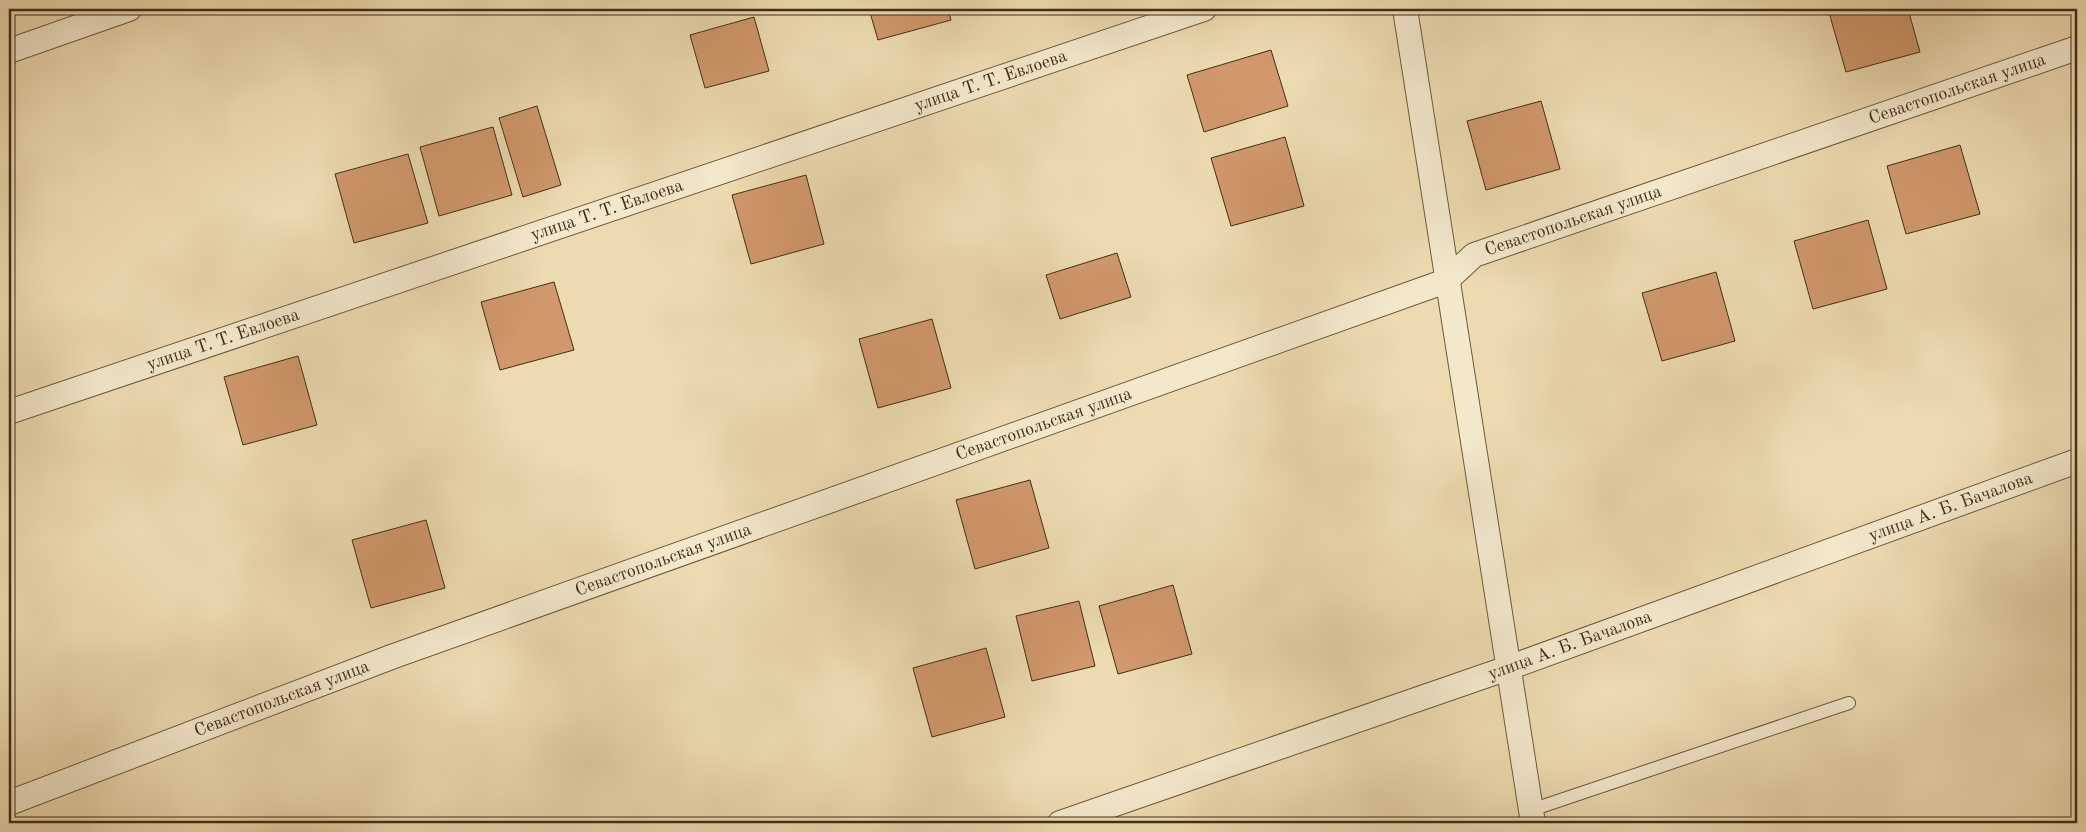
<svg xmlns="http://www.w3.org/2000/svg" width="2086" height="832" viewBox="0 0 2086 832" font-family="'Old Standard TT',serif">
<rect width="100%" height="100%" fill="#eddab0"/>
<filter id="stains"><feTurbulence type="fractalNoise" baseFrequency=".004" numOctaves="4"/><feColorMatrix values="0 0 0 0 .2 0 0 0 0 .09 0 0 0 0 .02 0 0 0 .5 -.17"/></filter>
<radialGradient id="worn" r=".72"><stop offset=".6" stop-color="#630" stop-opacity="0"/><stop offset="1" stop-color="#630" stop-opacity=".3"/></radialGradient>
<!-- building -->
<g fill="#d0986c" stroke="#412f17">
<polygon points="869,9 948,9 951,20 878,40"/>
<polygon points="1828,9 1908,9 1920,52 1846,72"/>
<polygon points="754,17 769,71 705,88 690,35"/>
<polygon points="1271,50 1288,106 1204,132 1187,75"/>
<polygon points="1541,101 1560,169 1486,190 1467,121"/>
<polygon points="537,106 561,185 523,197 499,118"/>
<polygon points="493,127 512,195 439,216 420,147"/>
<polygon points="1285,137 1304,206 1231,226 1211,158"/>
<polygon points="1960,145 1980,214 1906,234 1887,166"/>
<polygon points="408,154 428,223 354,243 335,174"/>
<polygon points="806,175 824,244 751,264 732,195"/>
<polygon points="1868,220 1887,289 1813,309 1794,241"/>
<polygon points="1117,253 1131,297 1060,319 1046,275"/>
<polygon points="1716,272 1735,341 1662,361 1642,293"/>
<polygon points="554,282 574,350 500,370 481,302"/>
<polygon points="932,319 951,388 878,408 859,339"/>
<polygon points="298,356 317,425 243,445 224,377"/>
<polygon points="1030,480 1049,548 975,569 956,500"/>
<polygon points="426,520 445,588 371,608 352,540"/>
<polygon points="1173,585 1192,654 1118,674 1099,606"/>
<polygon points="1079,601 1095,666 1032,681 1016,616"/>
<polygon points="986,648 1005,717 932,737 913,668"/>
</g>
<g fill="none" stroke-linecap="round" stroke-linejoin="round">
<defs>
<polyline id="lane" points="1531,810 1849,703"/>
<g id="street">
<polyline points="1405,9 1533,823"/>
<polyline points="9,51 129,9"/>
<path id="s1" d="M 9,412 L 1204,9"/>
<path id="s2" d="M 9,803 L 394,656 L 1446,281 L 1474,255 L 2077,48"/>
<path id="s3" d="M 1060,823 L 1508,668 L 2077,461"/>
</g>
</defs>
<!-- lane casing -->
<use href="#lane" stroke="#6c5a3d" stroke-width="14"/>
<!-- street casing -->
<use href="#street" stroke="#6c5a3d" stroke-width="26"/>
<!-- lane -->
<use href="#lane" stroke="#f3e7cc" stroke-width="12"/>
<!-- street -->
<use href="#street" stroke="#f3e7cc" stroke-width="24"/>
</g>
<g text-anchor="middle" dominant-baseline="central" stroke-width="5" stroke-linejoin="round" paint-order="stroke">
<!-- street labels -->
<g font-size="18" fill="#412f17" stroke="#f3e7cc">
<text stroke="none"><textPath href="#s1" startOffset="1036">улица Т. Т. Евлоева</textPath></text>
<text stroke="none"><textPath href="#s2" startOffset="2078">Севастопольская улица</textPath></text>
<text stroke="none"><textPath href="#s1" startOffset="631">улица Т. Т. Евлоева</textPath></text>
<text stroke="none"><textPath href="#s2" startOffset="1672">Севастопольская улица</textPath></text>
<text stroke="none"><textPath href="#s1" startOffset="226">улица Т. Т. Евлоева</textPath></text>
<text stroke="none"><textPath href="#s2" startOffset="1102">Севастопольская улица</textPath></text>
<text stroke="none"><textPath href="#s3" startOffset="945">улица А. Б. Бачалова</textPath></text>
<text stroke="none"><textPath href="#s2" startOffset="698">Севастопольская улица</textPath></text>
<text stroke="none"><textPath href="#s3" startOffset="540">улица А. Б. Бачалова</textPath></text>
<text stroke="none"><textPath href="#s2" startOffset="292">Севастопольская улица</textPath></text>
</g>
</g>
<!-- margin -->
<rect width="2086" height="832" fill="none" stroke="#eddab0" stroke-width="30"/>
<rect x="10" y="10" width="2066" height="812" fill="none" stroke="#412f17" stroke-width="2.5"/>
<rect x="15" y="15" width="2056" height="802" fill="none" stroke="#412f17"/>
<rect width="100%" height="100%" filter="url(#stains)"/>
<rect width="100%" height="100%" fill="url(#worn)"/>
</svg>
